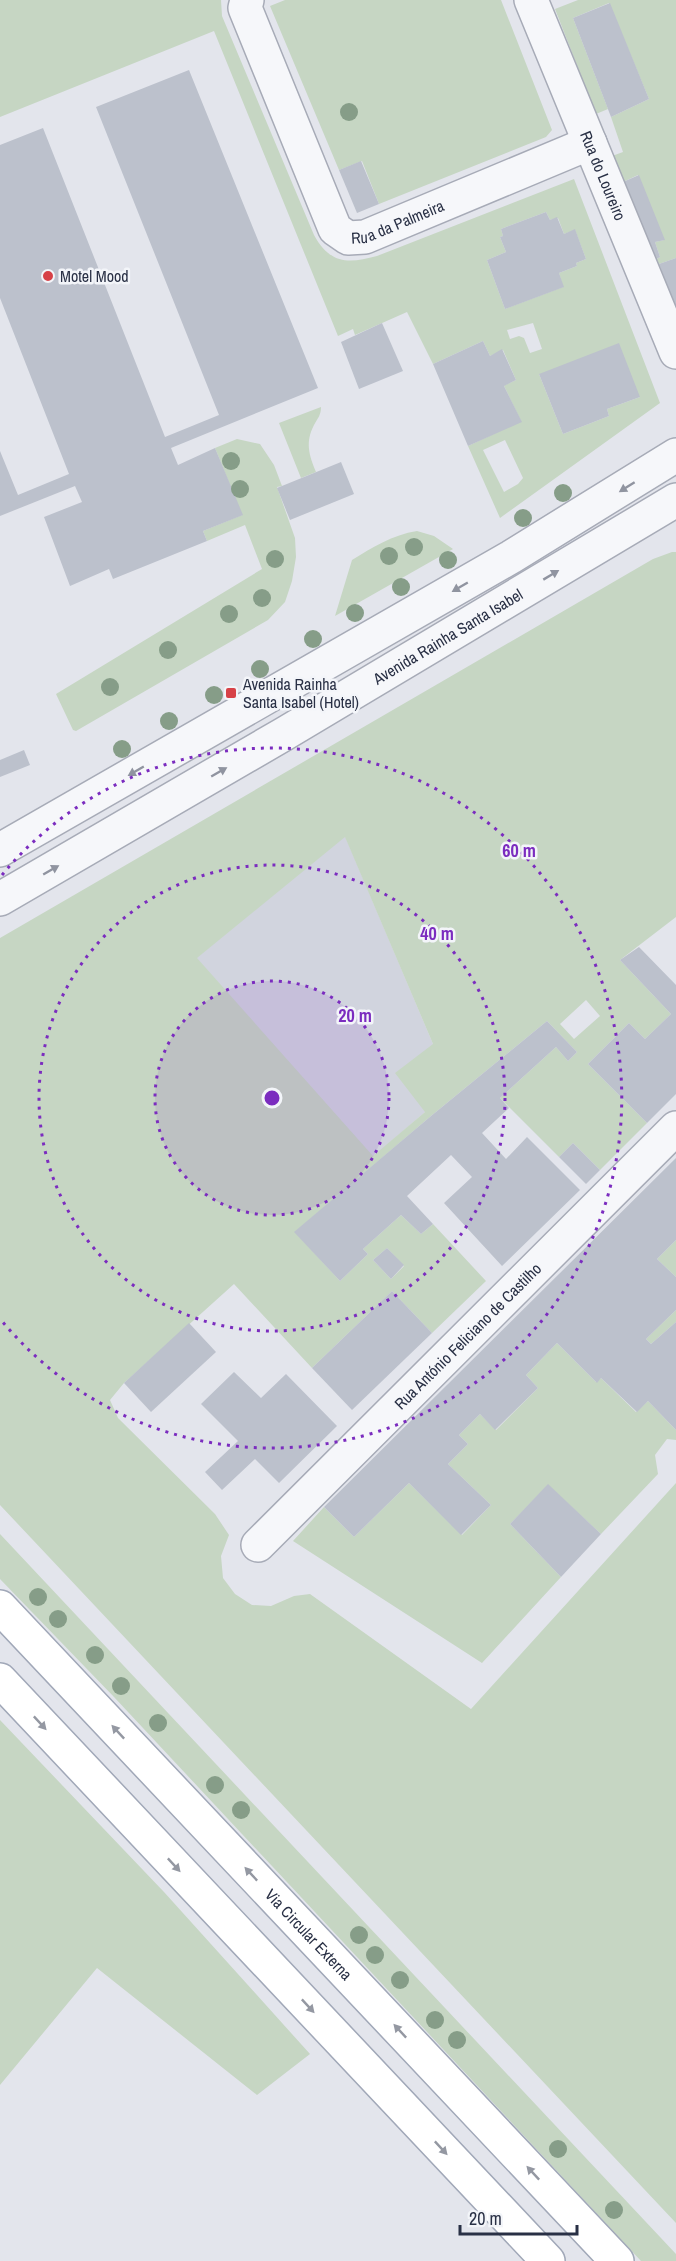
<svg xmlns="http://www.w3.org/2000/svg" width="676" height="2261" viewBox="0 0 676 2261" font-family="'Archivo Narrow',sans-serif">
<rect width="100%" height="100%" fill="#e3e5ec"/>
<!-- built -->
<polygon fill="#d1d4de" points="345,836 433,1044 425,1112 373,1157 196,958"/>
<!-- green -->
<g fill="#c6d6c3" fill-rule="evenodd">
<path d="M 0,0 L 221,0 L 222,16 L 314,235 C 330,264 348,264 377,256 L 574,179 L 660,403 L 500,518 L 468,446 L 521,421 L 504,386 L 453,409 L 516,380 L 503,350 L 490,356 L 483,341 L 433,364 L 407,312 L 355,335 L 353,329 L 338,336 L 214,31 L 0,117 ZM 546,212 L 550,220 L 558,218 L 564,234 L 575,230 L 586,259 L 576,263 L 577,266 L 559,273 L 563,287 L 505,309 L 487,260 L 506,252 L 500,237 L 503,236 L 501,229 ZM 533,323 L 542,349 L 530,353 L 524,338 L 519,336 L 510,339 L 507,330 ZM 539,374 L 640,397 L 607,409 L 609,416 L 563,434 ZM 505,440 L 523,478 L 518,484 L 504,492 L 483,450 Z"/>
<polygon points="285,0 501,0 552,130 546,137 379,204 362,161 339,170 270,6"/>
<polygon points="578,0 676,0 676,258 659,264 669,290 664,292 653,261 660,257 655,242 664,240 638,175 623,182 612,156 623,152 611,117 649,99 609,3 573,18 608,109 596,114 555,9"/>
<path d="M 321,407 C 321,415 318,418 314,425 C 305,442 309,455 316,472 L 301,478 L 279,423 Z"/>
<polygon points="237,439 260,444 274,465 282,486 277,487 295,538 296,557 292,581 285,602 268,620 76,731 73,730 56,694 262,569 245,525 207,541 203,531 242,515 215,448"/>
<path d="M 417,531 L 434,536 L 453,549 L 335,616 L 352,560 C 373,547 392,535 417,531 Z"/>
<path d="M 672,552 L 676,552 L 676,917 L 620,960 L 671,1014 L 645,1039 L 629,1023 L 588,1064 L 647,1123 L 600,1170 L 573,1143 L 559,1157 L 500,1098 L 556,1047 L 568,1061 L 577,1052 L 547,1021 L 431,1116 L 295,1232 L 340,1281 L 368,1254 L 363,1249 L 401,1215 L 421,1234 L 433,1224 L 486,1281 L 432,1333 L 392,1291 L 312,1368 L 234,1284 L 124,1383 L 110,1400 L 118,1418 L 215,1514 L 229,1535 L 221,1556 L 223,1578 L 235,1594 L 252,1605 L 271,1606 L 294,1596 L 310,1594 L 471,1709 L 676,1483 L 676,2223 L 0,1505 L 0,938 L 653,559 ZM 345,837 L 433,1044 L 395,1073 L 425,1112 L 373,1156 L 197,958 ZM 586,1000 L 600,1016 L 574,1039 L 560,1024 ZM 387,1248 L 404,1266 L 391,1279 L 373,1260 Z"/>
<polygon points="676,1240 676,1277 657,1259"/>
<polygon points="676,1310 676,1322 651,1344 646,1339"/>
<polygon points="557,1343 596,1382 601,1378 636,1412 648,1401 676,1430 676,1440 667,1439 655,1455 658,1474 601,1534 548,1485 510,1524 561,1577 482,1663 293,1541 324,1507 354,1537 409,1483 462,1535 491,1505 448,1464 468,1444 459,1435 480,1414 496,1430 538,1388 526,1375"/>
<polygon points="0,1534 676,2254 676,2261 641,2261 114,1697 0,1579"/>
<polygon points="0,1720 164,1892 310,2054 257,2095 97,1968 0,2085"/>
</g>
<!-- building -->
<g fill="#bcc1cc">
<polygon points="610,3 649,99 611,117 573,18"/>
<polygon points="189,70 318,388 171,448 178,465 215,448 243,515 203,531 207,541 113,579 109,569 70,586 44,517 82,502 75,486 0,516 0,451 18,495 69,474 0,298 0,145 43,128 165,437 219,415 96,107"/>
<polygon points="361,161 379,204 357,213 339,170"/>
<polygon points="639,175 665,240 655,242 660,257 653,261 623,182"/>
<polygon points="546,212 550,220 557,217 564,234 575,229 586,259 576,263 577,266 559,273 564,287 505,309 487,260 506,252 500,237 503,236 501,229"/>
<polygon points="676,258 676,308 659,264"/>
<polygon points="382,323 403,371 359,389 341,342"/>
<polygon points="483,341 490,356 502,349 516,380 504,386 522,422 468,446 433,364"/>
<polygon points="619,343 640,397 607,409 609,416 563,434 539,374"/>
<polygon points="341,462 354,494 290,520 277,488"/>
<polygon points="24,750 30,765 0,777 0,760"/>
<polygon points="639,947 676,985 676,1094 647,1123 588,1064 629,1023 645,1039 671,1014 620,960"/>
<polygon points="547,1021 577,1052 568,1061 556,1047 500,1098 509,1108 482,1133 506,1159 527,1137 580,1190 502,1266 444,1203 472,1177 451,1155 407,1196 433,1224 421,1234 401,1215 363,1249 368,1254 340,1281 294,1232 431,1116"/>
<polygon points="573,1143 600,1170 586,1184 559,1157"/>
<polygon points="676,1158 676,1240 657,1259 676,1277 676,1310 646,1339 651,1344 676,1322 676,1430 648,1401 637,1412 601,1378 597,1383 557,1343 526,1375 538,1388 495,1430 480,1414 459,1435 468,1444 448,1464 491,1505 461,1535 409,1483 354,1537 324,1507"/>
<polygon points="387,1248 404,1265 391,1279 373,1260"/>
<polygon points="392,1291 432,1333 352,1410 312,1368"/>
<polygon points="189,1323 216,1352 151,1412 124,1383"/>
<polygon points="234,1372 261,1398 286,1374 337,1426 279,1483 255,1459 222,1490 205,1472 238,1441 201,1404"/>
<polygon points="548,1484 601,1534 561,1577 510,1524"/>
</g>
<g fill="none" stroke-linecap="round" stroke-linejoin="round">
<defs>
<g id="minor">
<path id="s1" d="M 247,0 L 245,8 L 335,229 L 348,238 L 365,237 L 590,143"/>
<path id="s2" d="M 531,0 L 676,352"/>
<polyline points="0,850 511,557 676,455"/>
<path id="s3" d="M 0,899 L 284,734 L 676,500"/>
<path id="s4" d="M 258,1545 L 676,1128"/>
</g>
<g id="primary">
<path id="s5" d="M 0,1607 L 617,2261"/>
<polyline points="0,1680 548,2261"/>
</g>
</defs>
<!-- minor casing -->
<use href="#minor" stroke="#a7abb7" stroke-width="36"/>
<!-- primary casing -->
<use href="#primary" stroke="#a1a8b8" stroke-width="36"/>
<!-- minor -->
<use href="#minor" stroke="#f6f7fa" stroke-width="33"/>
<!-- primary -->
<use href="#primary" stroke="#fff" stroke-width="33"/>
</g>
<!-- trees -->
<g fill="#869d88">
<circle cx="349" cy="112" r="9"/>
<circle cx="231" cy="461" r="9"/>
<circle cx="240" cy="489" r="9"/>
<circle cx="563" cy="493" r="9"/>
<circle cx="523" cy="518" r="9"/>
<circle cx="414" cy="547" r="9"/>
<circle cx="389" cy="556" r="9"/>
<circle cx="275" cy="559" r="9"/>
<circle cx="448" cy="560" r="9"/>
<circle cx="401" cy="587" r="9"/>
<circle cx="262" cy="598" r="9"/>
<circle cx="355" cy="613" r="9"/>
<circle cx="229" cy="614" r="9"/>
<circle cx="313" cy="639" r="9"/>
<circle cx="168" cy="650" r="9"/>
<circle cx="260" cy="669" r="9"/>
<circle cx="110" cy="687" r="9"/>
<circle cx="214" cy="695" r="9"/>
<circle cx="169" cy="721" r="9"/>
<circle cx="122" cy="749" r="9"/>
<circle cx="38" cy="1597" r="9"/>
<circle cx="58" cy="1619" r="9"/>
<circle cx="95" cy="1655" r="9"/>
<circle cx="121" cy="1686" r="9"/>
<circle cx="158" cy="1723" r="9"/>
<circle cx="215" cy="1785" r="9"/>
<circle cx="241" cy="1810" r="9"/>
<circle cx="359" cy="1935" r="9"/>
<circle cx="375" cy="1955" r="9"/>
<circle cx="400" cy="1980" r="9"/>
<circle cx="435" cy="2020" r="9"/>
<circle cx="457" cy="2040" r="9"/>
<circle cx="558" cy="2149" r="9"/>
<circle cx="614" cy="2210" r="9"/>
</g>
<!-- one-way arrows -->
<defs><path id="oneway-solid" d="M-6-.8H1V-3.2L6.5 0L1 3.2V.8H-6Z" transform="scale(1.5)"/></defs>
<g fill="#9094a0">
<use href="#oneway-solid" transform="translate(627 487) rotate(148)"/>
<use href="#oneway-solid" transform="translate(551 575) rotate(-31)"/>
<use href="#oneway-solid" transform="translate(460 587) rotate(150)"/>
<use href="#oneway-solid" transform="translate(136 771) rotate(150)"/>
<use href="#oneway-solid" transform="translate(219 772) rotate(-30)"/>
<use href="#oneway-solid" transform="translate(51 870) rotate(-30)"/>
</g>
<g fill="#9498a2">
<use href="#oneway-solid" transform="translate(40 1723) rotate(47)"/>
<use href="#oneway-solid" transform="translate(118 1732) rotate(-133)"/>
<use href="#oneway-solid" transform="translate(174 1865) rotate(47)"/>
<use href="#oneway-solid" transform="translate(251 1874) rotate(-133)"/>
<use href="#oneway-solid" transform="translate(308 2006) rotate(47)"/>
<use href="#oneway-solid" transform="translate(400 2031) rotate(-133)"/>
<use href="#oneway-solid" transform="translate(441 2148) rotate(47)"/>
<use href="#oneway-solid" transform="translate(533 2173) rotate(-133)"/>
</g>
<!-- distance rings -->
<circle cx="272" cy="1098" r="117" fill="#7b2cbf" fill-opacity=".12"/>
<g fill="none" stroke="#7b2cbf" stroke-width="3" stroke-dasharray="3 6">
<circle cx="272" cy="1098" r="117"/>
<circle cx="272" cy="1098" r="233"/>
<path d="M2 875A350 350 0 1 1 2 1321"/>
</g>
<!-- markers -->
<g fill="#d74147" stroke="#f3f5f9" stroke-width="2">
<circle cx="48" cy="276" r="6"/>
<rect x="225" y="687" width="12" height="12" rx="3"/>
</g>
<g text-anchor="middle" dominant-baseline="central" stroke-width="5" stroke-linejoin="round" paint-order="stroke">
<!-- street labels -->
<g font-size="16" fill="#293045" stroke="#f3f5f9">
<text stroke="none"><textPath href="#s2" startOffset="190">Rua do Loureiro</textPath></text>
<text stroke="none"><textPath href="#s1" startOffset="315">Rua da Palmeira</textPath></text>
<text stroke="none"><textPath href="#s3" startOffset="519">Avenida Rainha Santa Isabel</textPath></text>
<text stroke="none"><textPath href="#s4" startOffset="296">Rua António Feliciano de Castilho</textPath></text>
<text stroke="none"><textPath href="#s5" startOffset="450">Via Circular Externa</textPath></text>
</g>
<!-- poi labels -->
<g font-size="16" fill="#293045" stroke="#f3f5f9" text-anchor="start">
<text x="60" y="276">Motel Mood</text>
<text x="243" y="684">Avenida Rainha<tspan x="243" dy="18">Santa Isabel (Hotel)</tspan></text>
</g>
</g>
<circle cx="272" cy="1098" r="9" fill="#7b2cbf" stroke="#f3f5f9" stroke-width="3"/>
<g font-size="18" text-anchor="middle" font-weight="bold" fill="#7b2cbf" stroke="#f3f5f9" stroke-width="5" stroke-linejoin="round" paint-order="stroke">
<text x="519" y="857">60 m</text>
<text x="437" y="940">40 m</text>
<text x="355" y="1022">20 m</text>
</g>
<!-- scale -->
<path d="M460 2225v9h117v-9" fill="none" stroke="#293045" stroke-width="3"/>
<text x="469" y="2225" font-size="18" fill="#293045" stroke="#f3f5f9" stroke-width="4.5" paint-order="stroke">20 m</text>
</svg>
